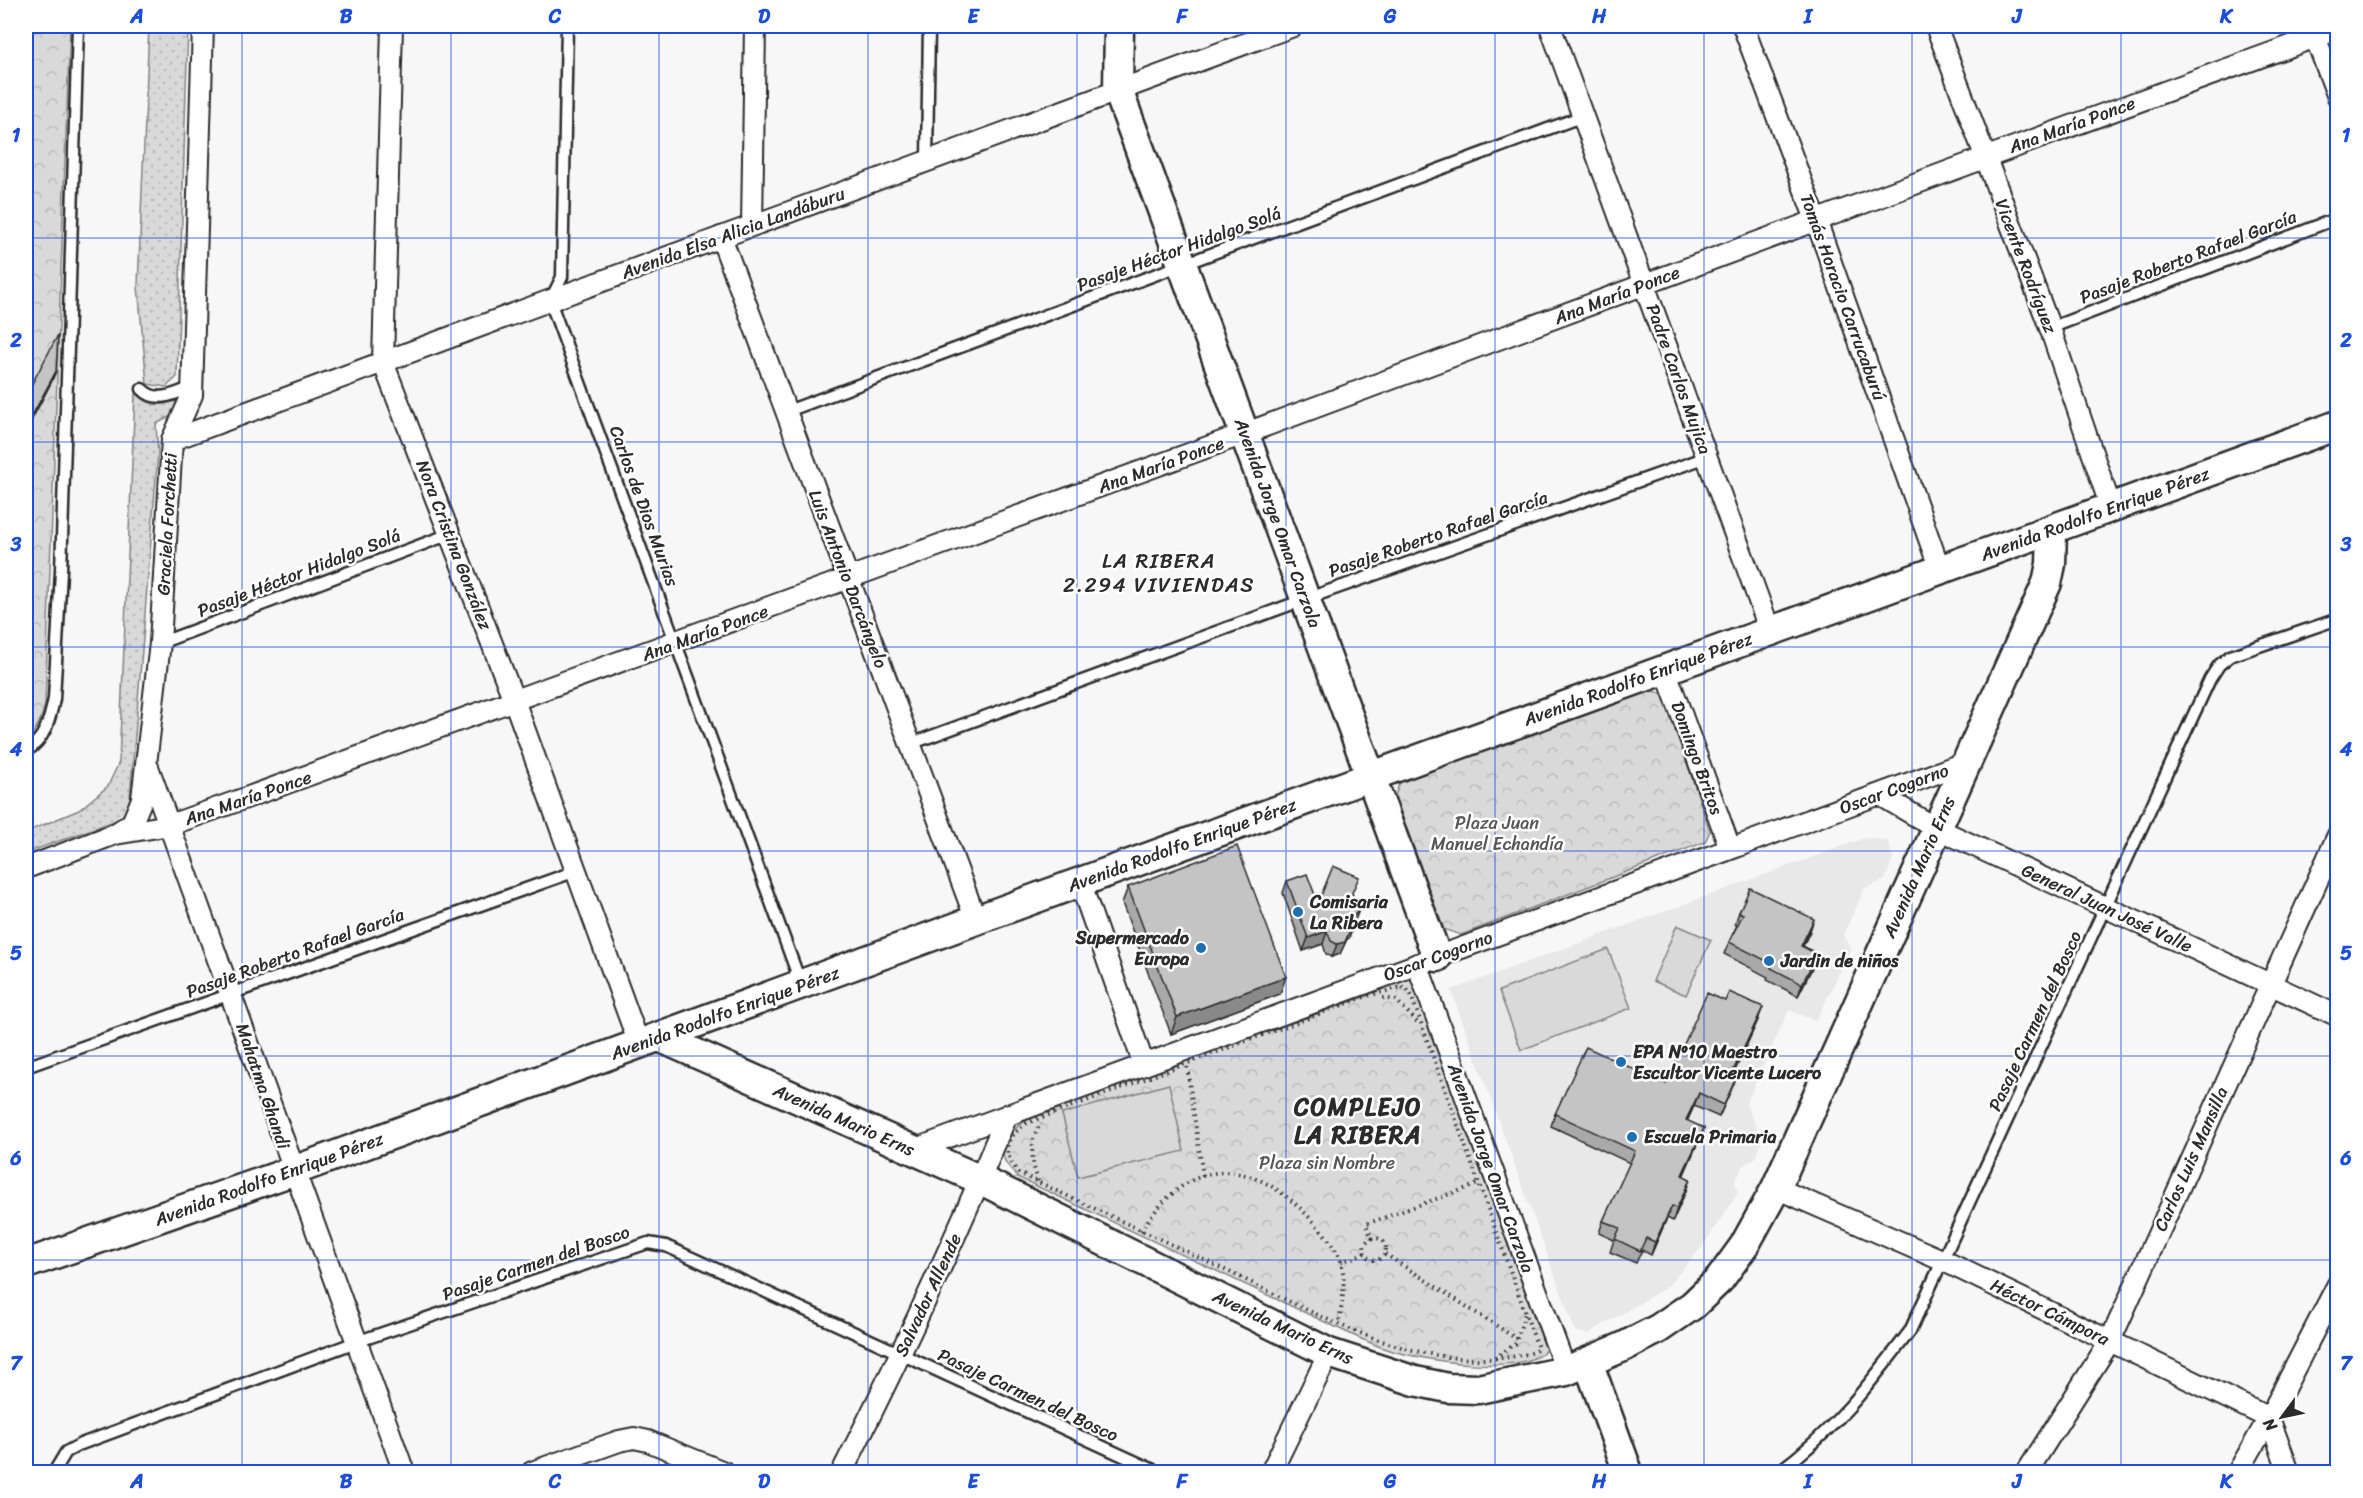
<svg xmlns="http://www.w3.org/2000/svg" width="2363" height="1498" viewBox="0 0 2363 1498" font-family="Sriracha,sans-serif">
<defs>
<pattern id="grass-dots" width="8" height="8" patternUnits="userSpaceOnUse" patternTransform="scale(1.5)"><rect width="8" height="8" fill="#d9d9d9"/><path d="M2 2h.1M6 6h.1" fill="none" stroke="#bababa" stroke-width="1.8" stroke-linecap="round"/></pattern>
<pattern id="park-crowns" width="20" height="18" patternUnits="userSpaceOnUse" patternTransform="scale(1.5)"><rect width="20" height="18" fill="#d9d9d9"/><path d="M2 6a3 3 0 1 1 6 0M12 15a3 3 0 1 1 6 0" fill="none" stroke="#bababa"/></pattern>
</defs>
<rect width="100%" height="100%" fill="#f7f7f7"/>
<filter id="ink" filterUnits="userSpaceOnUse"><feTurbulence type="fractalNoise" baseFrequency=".0167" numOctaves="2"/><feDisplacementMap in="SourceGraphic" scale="12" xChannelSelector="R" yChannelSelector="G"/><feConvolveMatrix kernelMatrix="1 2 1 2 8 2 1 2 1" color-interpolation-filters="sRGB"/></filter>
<g filter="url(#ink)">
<!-- built -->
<polygon fill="#e8e8e8" points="1871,838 1888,841 1893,858 1885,880 1865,888 1843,935 1851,949 1816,1021 1789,1010 1746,1104 1762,1140 1755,1158 1744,1165 1735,1181 1738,1193 1702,1247 1668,1286 1588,1334 1575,1331 1451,990 1862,839"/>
<!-- grass -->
<g fill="url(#grass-dots)" stroke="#828282" stroke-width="1.5">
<polygon points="149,26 188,26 177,377 166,387 147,384 138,286"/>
<path d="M 135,394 C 151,406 157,407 176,401 L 175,414 L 156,424 L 158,453 L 129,810 L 117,820 L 26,853 L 26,832 L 79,810 L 108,786 L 119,762 Z"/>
</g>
<!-- park -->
<g fill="url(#park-crowns)" stroke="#828282" stroke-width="1.5">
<path d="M 26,26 L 70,26 L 45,705 C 41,720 37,730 26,741 Z"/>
<polygon points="1652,690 1664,695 1710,831 1705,842 1461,935 1443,929 1395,796 1400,781"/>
<path d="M 1410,976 C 1421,982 1420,996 1422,1007 L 1546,1350 C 1522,1377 1422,1360 1389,1350 C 1379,1347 1369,1342 1359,1338 L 1017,1177 C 1014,1172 1008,1167 1005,1161 C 994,1141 1018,1125 1032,1116 L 1367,996 L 1402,977 Z"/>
</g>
<!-- pitch -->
<g fill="#d9d9d9" stroke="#828282" stroke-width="1.5">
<polygon points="1677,925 1711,940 1686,995 1653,981"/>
<polygon points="1608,949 1631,1008 1521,1050 1499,991"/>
<polygon points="1169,1084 1184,1151 1078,1177 1062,1114"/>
</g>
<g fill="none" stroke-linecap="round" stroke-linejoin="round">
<defs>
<g id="lane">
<polyline points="567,26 562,277 550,301 801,984"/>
<polyline points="927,161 929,26"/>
<polyline points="2050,328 2338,218"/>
<path d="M 142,389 C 156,404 175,394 192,387"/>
<polyline points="785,412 1583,116"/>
<polyline points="160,643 450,534"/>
<polyline points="910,744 1306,599 1707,457"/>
<path d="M 26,751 C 45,740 50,719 54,699 L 61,571 L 78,26"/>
<polyline points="26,1067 576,871"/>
<polyline points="54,1472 66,1452 81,1444 356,1342 648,1243 666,1246 1158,1472"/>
<path d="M 1778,1472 C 1834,1431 1869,1385 1910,1331 L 2210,679 L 2219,665 L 2230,656 L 2338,619"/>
</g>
<g id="street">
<polyline points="392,26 383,362 515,703 639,1044"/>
<polyline points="1550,26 1770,631"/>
<polyline points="1743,26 1816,220 1940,570"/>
<polyline points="1936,26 2050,328 2111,508"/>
<polyline points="2311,26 2338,97"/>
<polyline points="752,225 755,26"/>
<polyline points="721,237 976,920"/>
<polyline points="172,440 1293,26"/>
<polyline points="1665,669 1730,848"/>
<polyline points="148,767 404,1472"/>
<polyline points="1880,795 1936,828 2338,1016"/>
<polyline points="115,834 132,823 142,799 160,643 172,440 192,395 203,26"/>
<path d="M 26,868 L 115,834 L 170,825 C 531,697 891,566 1249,432 C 1612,297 1973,160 2338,29"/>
<polyline points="1080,882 1144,1065"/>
<polyline points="1417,964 1566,1371"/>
<polyline points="913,1150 1964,763"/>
<polyline points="1776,1188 1944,1261 2269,1418 2289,1472"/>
<polyline points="532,1472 619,1441 634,1438 648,1441 724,1472"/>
<path d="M 842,1472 C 901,1355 957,1237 1007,1115"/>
<polyline points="1271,1472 1329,1353"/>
<polyline points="2027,1472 2110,1341 2338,835"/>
<polyline points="2238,1472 2269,1418 2338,1284"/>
</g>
<g id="secondary">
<polyline points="1119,26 1118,90 1437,957"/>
<polyline points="659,1037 981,1180 1329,1353 1415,1381 1448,1388 1478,1389 1566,1371 1623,1347 1658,1329 1693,1305 1720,1279 1744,1246 1776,1188 2047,583 2051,564 2052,530"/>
<polyline points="26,1264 293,1171 976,920 2338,425"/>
<polyline points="1588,1362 1628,1472"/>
</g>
</defs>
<!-- lane casing -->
<use href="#lane" stroke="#2b2b2b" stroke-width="15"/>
<!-- street casing -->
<use href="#street" stroke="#2b2b2b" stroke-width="24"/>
<!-- secondary casing -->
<use href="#secondary" stroke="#2b2b2b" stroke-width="33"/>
<!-- path -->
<g stroke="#2b2b2b" stroke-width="4" stroke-dasharray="1.5 4.5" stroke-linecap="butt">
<path d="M 1402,987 L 1407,989 L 1411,995 L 1538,1348 L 1535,1352 C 1425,1381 1317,1313 1221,1268 C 1154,1236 1086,1205 1019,1173 C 1001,1150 1004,1139 1027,1123 L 1367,996 Z"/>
<polyline points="1383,998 1396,1000 1417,1022"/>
<polyline points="1187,1067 1203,1176"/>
<path d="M 1038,1181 C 1031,1162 1029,1141 1041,1123"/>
<path d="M 1141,1231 C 1186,1160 1244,1153 1304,1212 C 1317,1225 1333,1242 1340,1259 C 1347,1277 1342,1304 1339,1323"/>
<circle cx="1375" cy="1249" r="11"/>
<polyline points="1372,1239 1366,1224 1478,1184"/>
<polyline points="1385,1254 1517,1339"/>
<polyline points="1341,1262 1365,1253"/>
<polyline points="1495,1358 1515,1344 1525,1314"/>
</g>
<!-- lane -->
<use href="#lane" stroke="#fff" stroke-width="10"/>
<!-- street -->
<use href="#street" stroke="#fff" stroke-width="20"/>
<!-- secondary -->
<use href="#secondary" stroke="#fff" stroke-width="28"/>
</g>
<!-- wall -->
<g fill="#a9a9a9" stroke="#2b2b2b" stroke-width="1.5">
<polygon points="1287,881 1318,903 1352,894 1354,923 1349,938 1347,939 1340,954 1332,957 1326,954 1323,944 1303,951 1283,893"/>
<polygon points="1128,887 1280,994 1171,1034 1122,903"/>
<polygon points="1739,912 1810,931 1803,946 1817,954 1813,966 1798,996 1767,980 1768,977 1724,954 1729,942 1737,925 1735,924"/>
<polygon points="1758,1020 1734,1072 1738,1073 1719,1117 1694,1106 1687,1121 1704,1128 1699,1140 1683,1176 1690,1179 1673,1221 1667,1218 1651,1255 1642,1250 1636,1263 1610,1252 1614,1240 1599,1233 1603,1221 1630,1163 1551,1126 1555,1114 1666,1084"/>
</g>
<!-- shaded-wall -->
<g fill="#898989" stroke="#2b2b2b" stroke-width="1.5">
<polygon points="56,371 51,383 26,431 26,427"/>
<polygon points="1359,910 1354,923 1351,927 1354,925 1349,938 1347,939 1340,954 1332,957 1337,944 1351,919"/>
<polygon points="1814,919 1810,931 1797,958 1801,946"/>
<polygon points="1327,931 1323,944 1303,951 1308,938"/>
<polygon points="1817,954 1813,966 1798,996 1802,984"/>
<polygon points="1286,977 1280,994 1171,1034 1177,1017"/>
<polygon points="1763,1007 1758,1020 1729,1084 1733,1071"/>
<polygon points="1738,1073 1733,1086 1719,1117 1724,1105"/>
<polygon points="1699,1093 1694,1106 1682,1133 1686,1120"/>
<polygon points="1704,1128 1699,1140 1678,1188 1682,1175"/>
<polygon points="1690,1179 1686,1191 1673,1221 1677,1208"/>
<polygon points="1672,1206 1667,1218 1651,1255 1655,1242"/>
</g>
<!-- building -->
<g fill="#c4c4c4" stroke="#2b2b2b" stroke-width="1.5">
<polygon points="58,335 56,371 26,427 26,395"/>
<polygon points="1237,846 1286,977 1177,1017 1128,887"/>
<polygon points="1333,866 1359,877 1352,893 1359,910 1351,919 1354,925 1348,928 1349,932 1345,942 1337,944 1331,941 1327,931 1308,938 1287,881 1307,874 1318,903"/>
<polygon points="1750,888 1814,919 1801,946 1817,954 1802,984 1771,968 1773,964 1729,942 1743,914 1739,912"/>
<polygon points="1729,992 1763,1007 1733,1071 1738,1073 1724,1105 1699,1093 1686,1120 1704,1128 1682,1175 1690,1179 1677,1208 1672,1206 1655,1242 1646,1238 1640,1251 1615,1239 1620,1228 1603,1221 1635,1151 1555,1114 1586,1047 1666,1084 1707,993 1725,1001"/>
</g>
</g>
<!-- grid -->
<path fill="none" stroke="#1d4ed8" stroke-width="1.5" stroke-opacity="0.55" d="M 242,26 L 242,1472M 451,26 L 451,1472M 659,26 L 659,1472M 868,26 L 868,1472M 1077,26 L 1077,1472M 1286,26 L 1286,1472M 1495,26 L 1495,1472M 1704,26 L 1704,1472M 1912,26 L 1912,1472M 2121,26 L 2121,1472M 26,238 L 2338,238M 26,442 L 2338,442M 26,647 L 2338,647M 26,851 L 2338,851M 26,1056 L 2338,1056M 26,1260 L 2338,1260"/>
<!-- markers -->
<g fill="#1f6fb2" stroke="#fff" stroke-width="2">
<circle cx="1298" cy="912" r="6"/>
<circle cx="1201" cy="948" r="6"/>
<circle cx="1769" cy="961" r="6"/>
<circle cx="1621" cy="1062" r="6"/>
<circle cx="1632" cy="1137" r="6"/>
</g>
<g text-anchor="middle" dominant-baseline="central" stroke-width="5" stroke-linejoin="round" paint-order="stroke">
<!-- street labels -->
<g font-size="18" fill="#2b2b2b" stroke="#fff">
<text transform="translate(2072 125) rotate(-20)">Ana María Ponce</text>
<text transform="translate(733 233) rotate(-20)">Avenida Elsa Alicia Landáburu</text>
<text transform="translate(1179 249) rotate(-20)">Pasaje Héctor Hidalgo Solá</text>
<text transform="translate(2188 257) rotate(-21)">Pasaje Roberto Rafael García</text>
<text transform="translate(2026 266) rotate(69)">Vicente Rodríguez</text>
<text transform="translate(1617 295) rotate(-21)">Ana María Ponce</text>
<text transform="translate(1843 297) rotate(70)">Tomás Horacio Carrucaburú</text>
<text transform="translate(1679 379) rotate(70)">Padre Carlos Mujica</text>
<text transform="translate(1161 465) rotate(-20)">Ana María Ponce</text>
<text transform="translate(644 506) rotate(70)">Carlos de Dios Murias</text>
<text transform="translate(2095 514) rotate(-20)">Avenida Rodolfo Enrique Pérez</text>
<text transform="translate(1278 523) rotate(70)">Avenida Jorge Omar Carzola</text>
<text transform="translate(167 524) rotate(-87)">Graciela Forchetti</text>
<text transform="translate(1438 534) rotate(-19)">Pasaje Roberto Rafael García</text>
<text transform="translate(454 545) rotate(69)">Nora Cristina González</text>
<text transform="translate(299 573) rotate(-21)">Pasaje Héctor Hidalgo Solá</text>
<text transform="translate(848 579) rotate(69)">Luis Antonio Darcángelo</text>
<text transform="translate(705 633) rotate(-20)">Ana María Ponce</text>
<text transform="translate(1638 679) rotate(-20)">Avenida Rodolfo Enrique Pérez</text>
<text transform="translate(1697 758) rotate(70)">Domingo Britos</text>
<text transform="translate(1894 789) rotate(-20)">Oscar Cogorno</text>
<text transform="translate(248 798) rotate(-19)">Ana María Ponce</text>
<text transform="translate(1182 845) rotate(-20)">Avenida Rodolfo Enrique Pérez</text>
<text transform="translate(1919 867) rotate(-66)">Avenida Mario Erns</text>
<text transform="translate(2107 908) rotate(25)">General Juan José Valle</text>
<text transform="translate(295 953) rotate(-20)">Pasaje Roberto Rafael García</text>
<text transform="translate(1438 956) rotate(-20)">Oscar Cogorno</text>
<text transform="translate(725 1013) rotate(-20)">Avenida Rodolfo Enrique Pérez</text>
<text transform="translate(2035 1021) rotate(-65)">Pasaje Carmen del Bosco</text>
<text transform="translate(263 1086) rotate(71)">Mahatma Ghandi</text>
<text transform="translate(844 1120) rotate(24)">Avenida Mario Erns</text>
<text transform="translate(2191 1159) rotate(-66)">Carlos Luis Mansilla</text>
<text transform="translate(1491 1168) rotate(70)">Avenida Jorge Omar Carzola</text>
<text transform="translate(269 1179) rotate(-20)">Avenida Rodolfo Enrique Pérez</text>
<text transform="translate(536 1263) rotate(-19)">Pasaje Carmen del Bosco</text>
<text transform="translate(928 1295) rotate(-65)">Salvador Allende</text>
<text transform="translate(2050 1312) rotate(26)">Héctor Cámpora</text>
<text transform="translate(1283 1327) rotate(25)">Avenida Mario Erns</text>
<text transform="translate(1028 1395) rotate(25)">Pasaje Carmen del Bosco</text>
</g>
<!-- park labels -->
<g font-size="18" fill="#565656" stroke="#fff">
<text x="1497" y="823">Plaza Juan<tspan x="1497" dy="21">Manuel Echandía</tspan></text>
<text x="1327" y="1163">Plaza sin Nombre</text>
</g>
<!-- poi labels -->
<g font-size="18" font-weight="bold" fill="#2b2b2b" stroke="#fff" text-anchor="start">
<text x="1310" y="902">Comisaria<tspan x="1310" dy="21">La Ribera</tspan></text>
<text x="1189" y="938" text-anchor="end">Supermercado<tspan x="1189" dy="21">Europa</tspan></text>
<text x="1781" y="961">Jardin de niños</text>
<text x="1633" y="1052">EPA Nº10 Maestro<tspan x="1633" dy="21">Escultor Vicente Lucero</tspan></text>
<text x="1644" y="1137">Escuela Primaria</text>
</g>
<!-- quarter labels -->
<g font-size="21" letter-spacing="1.5" fill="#2b2b2b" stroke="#fff">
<text x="1159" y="561">LA RIBERA<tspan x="1159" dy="24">2.294 VIVIENDAS</tspan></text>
</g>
<!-- district labels -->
<g font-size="24" font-weight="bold" letter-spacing="1.5" fill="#2b2b2b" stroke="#fff">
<text x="1358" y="1107">COMPLEJO<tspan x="1358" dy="28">LA RIBERA</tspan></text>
</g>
</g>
<!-- margin -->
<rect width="2363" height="1498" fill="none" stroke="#fff" stroke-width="66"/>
<!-- north arrow -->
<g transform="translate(2282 1417) rotate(237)" stroke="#ffffff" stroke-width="4.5" paint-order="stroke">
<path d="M0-4.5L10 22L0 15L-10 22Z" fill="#2b2b2b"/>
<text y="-9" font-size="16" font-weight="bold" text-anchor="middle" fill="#2b2b2b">N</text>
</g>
<rect x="33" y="33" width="2297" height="1432" fill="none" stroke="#1d4ed8" stroke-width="2"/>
<g font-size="20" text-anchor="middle" font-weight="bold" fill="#1d4ed8">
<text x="137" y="23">A</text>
<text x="346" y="23">B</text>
<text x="555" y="23">C</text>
<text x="764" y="23">D</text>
<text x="973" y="23">E</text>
<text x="1182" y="23">F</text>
<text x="1390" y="23">G</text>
<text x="1599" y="23">H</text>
<text x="1808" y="23">I</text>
<text x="2017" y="23">J</text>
<text x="2226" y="23">K</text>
<text x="16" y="142">1</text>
<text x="2346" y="142">1</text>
<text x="16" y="347">2</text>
<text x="2346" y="347">2</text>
<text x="16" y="551">3</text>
<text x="2346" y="551">3</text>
<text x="16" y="756">4</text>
<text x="2346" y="756">4</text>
<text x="16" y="960">5</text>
<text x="2346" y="960">5</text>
<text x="16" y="1165">6</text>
<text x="2346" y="1165">6</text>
<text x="16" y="1370">7</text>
<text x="2346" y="1370">7</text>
<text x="137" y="1488">A</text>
<text x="346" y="1488">B</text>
<text x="555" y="1488">C</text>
<text x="764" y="1488">D</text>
<text x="973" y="1488">E</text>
<text x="1182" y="1488">F</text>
<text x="1390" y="1488">G</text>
<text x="1599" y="1488">H</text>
<text x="1808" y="1488">I</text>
<text x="2017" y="1488">J</text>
<text x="2226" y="1488">K</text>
</g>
</svg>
